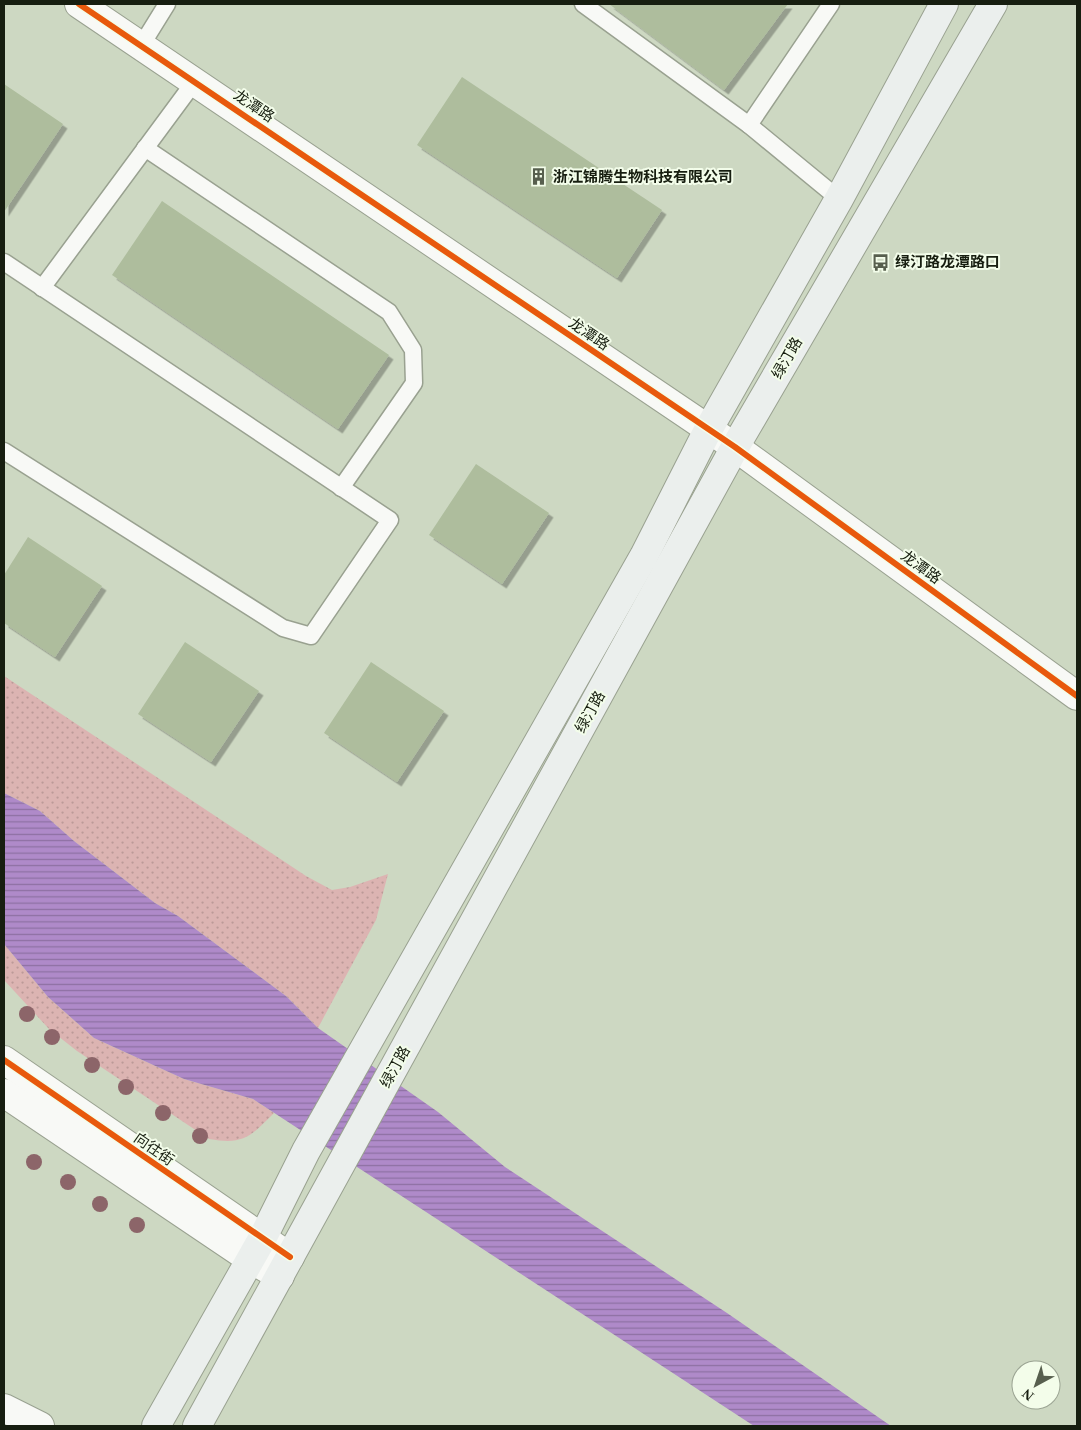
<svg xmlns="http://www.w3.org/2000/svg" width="1081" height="1430" viewBox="0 0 1081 1430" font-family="'Times New Roman','Noto Sans SC',serif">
<defs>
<pattern id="grass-dots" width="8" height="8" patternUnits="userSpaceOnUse" patternTransform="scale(1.25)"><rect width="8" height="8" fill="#dcb4b2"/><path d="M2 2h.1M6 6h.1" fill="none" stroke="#bc9a98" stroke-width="1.8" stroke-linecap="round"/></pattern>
<pattern id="water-rules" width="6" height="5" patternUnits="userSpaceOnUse" patternTransform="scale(1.25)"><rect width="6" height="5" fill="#af8ac9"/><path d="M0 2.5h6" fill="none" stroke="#8d70a2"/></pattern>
<filter id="shadow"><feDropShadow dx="4.5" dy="4.5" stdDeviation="0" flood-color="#0004"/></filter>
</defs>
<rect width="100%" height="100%" fill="#cdd8c2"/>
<!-- grass -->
<g fill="url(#grass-dots)">
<polygon points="4,676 306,876 332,890 350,887 388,874 376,920 318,1028 286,996 178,916 155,903 74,841 40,811 4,793"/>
<path d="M 4,944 L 48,997 L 94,1038 L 184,1079 L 253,1099 L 274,1113 C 250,1137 244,1145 209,1139 L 77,1051 L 49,1029 L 4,980 Z"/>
</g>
<!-- water -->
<polygon fill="url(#water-rules)" points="4,793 40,811 74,841 155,903 178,916 286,996 318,1028 438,1112 505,1167 727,1313 891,1426 754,1426 253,1099 184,1079 94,1038 48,997 4,944"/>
<!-- building -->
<g fill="#aebd9d" filter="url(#shadow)">
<polygon points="609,4 788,4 724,90"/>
<polygon points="462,77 662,210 617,278 417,145"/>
<polygon points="4,84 63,124 4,212"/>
<polygon points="162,201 389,355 338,429 112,275"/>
<polygon points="476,464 549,513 502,584 429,535"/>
<polygon points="28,537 102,586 55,657 4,623 4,575"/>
<polygon points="185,642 259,691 211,762 138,714"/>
<polygon points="371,662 444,711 397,782 324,733"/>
</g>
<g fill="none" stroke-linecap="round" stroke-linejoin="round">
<defs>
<g id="service">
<polyline points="583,4 749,125"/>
<polyline points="831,4 749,125 839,199"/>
<polyline points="141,46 167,4"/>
<polyline points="145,148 389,312 413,350 414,383 341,488"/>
<polyline points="4,262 390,520 311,636 283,628 4,451"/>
<polyline points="42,288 195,81"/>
</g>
<g id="tertiary">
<polyline points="79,4 735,447 1077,696"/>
<polyline points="4,1060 290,1257"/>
<polyline points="4,1093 250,1259 280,1276"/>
<polyline points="4,1408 40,1426"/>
</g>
<g id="secondary">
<polyline points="156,1426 262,1239 306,1151 644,556 708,430 839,199 944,4"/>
<polyline points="197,1426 735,447 993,4"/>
</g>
</defs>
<!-- service casing -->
<use href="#service" stroke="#99a190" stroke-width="19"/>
<!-- tertiary casing -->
<use href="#tertiary" stroke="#99a190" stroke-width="30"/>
<!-- secondary casing -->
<use href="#secondary" stroke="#99a190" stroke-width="30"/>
<!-- service -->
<use href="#service" stroke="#f8f9f6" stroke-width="16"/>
<!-- tertiary -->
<use href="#tertiary" stroke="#f8f9f6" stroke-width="28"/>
<!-- secondary -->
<use href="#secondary" stroke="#ebefed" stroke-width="28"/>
<defs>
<g id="cycleway">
<polyline points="79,4 735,447 1077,696"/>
<polyline points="4,1060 290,1257"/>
</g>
</defs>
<!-- cycleway casing -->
<use href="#cycleway" stroke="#f3fdea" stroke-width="9"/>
<!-- cycleway -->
<use href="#cycleway" stroke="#e8590c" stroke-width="6"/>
</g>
<!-- trees -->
<g fill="#8c6569">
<circle cx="27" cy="1014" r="8"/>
<circle cx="52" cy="1037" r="8"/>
<circle cx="92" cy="1065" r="8"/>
<circle cx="126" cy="1087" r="8"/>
<circle cx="163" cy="1113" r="8"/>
<circle cx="200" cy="1136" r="8"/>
<circle cx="34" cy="1162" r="8"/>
<circle cx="68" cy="1182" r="8"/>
<circle cx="100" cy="1204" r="8"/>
<circle cx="137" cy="1225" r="8"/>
</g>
<!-- icons -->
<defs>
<symbol id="building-bare" viewBox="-9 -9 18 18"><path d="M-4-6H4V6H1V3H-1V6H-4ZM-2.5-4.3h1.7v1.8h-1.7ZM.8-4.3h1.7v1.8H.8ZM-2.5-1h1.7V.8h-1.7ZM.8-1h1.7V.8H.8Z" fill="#575f4e" stroke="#f3fdea" stroke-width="2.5" paint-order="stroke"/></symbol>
<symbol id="bus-bare" viewBox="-9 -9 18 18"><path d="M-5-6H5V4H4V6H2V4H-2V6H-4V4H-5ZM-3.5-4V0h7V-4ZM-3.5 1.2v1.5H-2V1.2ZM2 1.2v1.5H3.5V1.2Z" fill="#575f4e" stroke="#f3fdea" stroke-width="2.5" paint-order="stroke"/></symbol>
</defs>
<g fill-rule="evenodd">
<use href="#building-bare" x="526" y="164" width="25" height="25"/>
<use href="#bus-bare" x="868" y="250" width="25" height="25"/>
</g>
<g text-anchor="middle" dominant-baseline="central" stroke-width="4" stroke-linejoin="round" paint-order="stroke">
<!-- street labels -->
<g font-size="15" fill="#171e10" stroke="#f3fdea">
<text transform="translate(254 106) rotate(34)">龙潭路</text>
<text transform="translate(589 334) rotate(34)">龙潭路</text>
<text transform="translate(787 358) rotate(-60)">绿汀路</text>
<text transform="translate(921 567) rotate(36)">龙潭路</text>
<text transform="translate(590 712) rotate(-61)">绿汀路</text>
<text transform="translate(395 1067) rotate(-61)">绿汀路</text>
<text transform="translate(154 1149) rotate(35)">向往街</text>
</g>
<!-- poi labels -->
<g font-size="15" font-weight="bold" fill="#171e10" stroke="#f3fdea" text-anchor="start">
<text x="553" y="177">浙江锦腾生物科技有限公司</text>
<text x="895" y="262">绿汀路龙潭路口</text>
</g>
</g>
<!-- border -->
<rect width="1081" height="1430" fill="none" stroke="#171e10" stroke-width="10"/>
<!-- north arrow -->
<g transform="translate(1036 1385) rotate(220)"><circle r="24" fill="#f3fdea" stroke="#9ba493"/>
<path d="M0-4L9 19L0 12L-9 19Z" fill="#575f4e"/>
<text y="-8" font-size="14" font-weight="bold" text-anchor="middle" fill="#171e10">N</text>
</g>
</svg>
